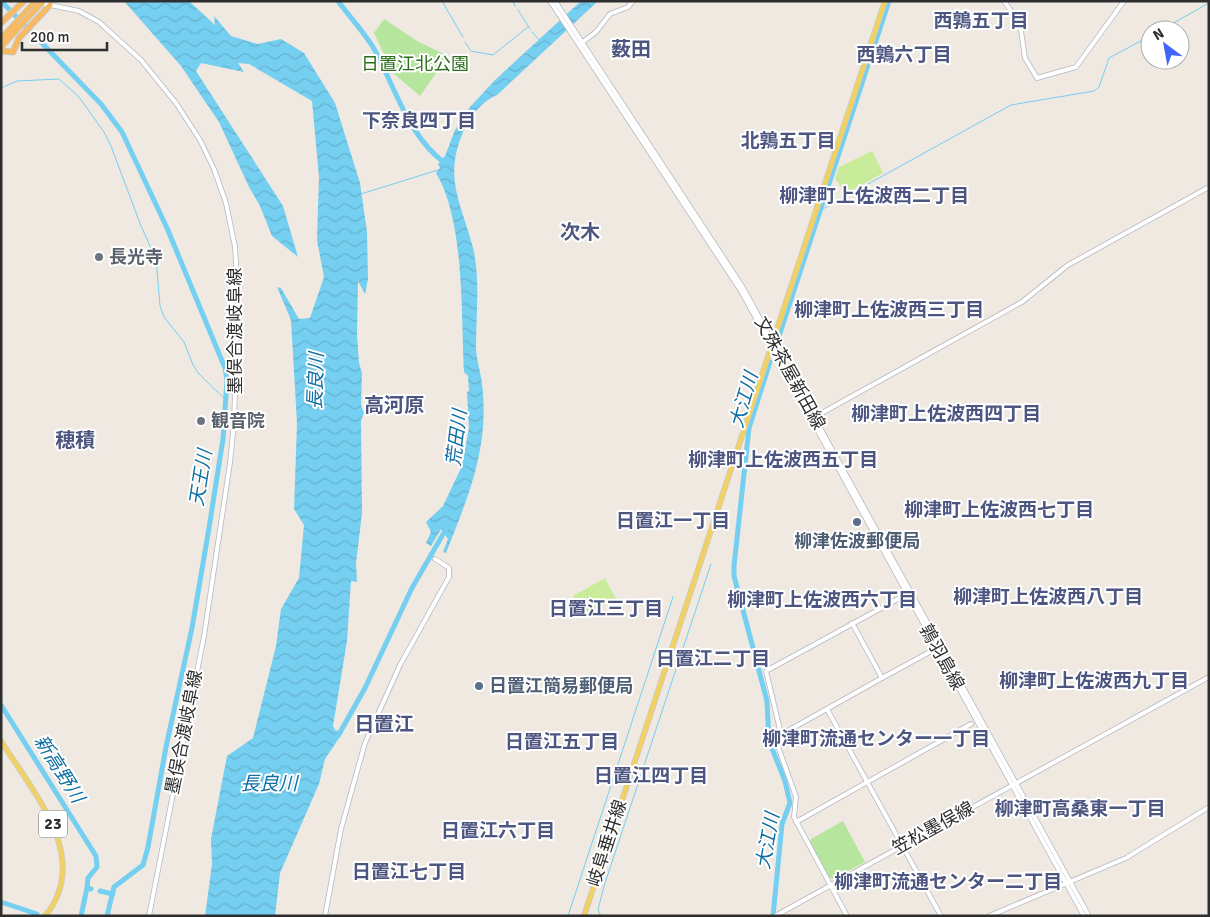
<svg xmlns="http://www.w3.org/2000/svg" width="1210" height="917" viewBox="0 0 1210 917" font-family="Signika,'Noto Sans JP',sans-serif">
<defs>
<pattern id="water-waves" width="16" height="10" patternUnits="userSpaceOnUse" patternTransform="scale(1.25)"><rect width="16" height="10" fill="#75cff0"/><path d="M0 5q4-4 8 0t8 0" fill="none" stroke="#66b2ce"/></pattern>
</defs>
<rect width="100%" height="100%" fill="#efe9e1"/>
<!-- green -->
<g fill="#b6e59e">
<polygon points="384,19 417,41 448,56 420,96 393,73 374,33"/>
<polygon points="843,821 865,862 833,879 829,877 810,843 811,839"/>
</g>
<!-- pitch -->
<g fill="#c9ec9a">
<polygon points="872,151 883,173 845,194 837,181 835,180 839,167"/>
<polygon points="605,578 616,599 589,613 578,606 573,596"/>
</g>
<!-- water -->
<g fill="url(#water-waves)">
<polygon points="124,1 189,1 215,25 214,16 231,36 258,44 281,39 304,53 335,103 360,183 367,232 368,279 365,294 358,281 357,335 359,363 362,373 361,405 364,413 361,420 362,513 356,563 357,582 351,581 347,641 333,726 335,730 343,732 325,759 319,784 280,873 275,916 205,916 212,864 211,839 227,756 253,738 276,646 281,609 299,578 304,525 294,509 297,423 291,320 277,287 281,288 299,319 310,318 324,277 317,240 319,177 312,101 249,64 238,63 244,72 201,63 196,71 283,206 298,257 272,236 260,206 249,187 219,122 181,66"/>
<path d="M 581,1 L 598,1 L 497,95 C 473,105 459,135 455,160 C 450,190 468,223 474,252 C 480,284 476,315 476,347 C 476,360 481,372 482,384 C 490,447 468,497 446,553 L 443,552 L 448,539 L 441,529 L 431,546 L 426,543 L 431,532 L 426,522 L 443,506 L 462,466 L 469,428 L 467,392 L 469,391 L 468,376 L 464,372 C 461,316 465,221 436,173 L 440,168 L 438,164 L 445,156 L 455,130 L 470,107 L 495,80 Z"/>
</g>
<g fill="none" stroke-linecap="round" stroke-linejoin="round">
<!-- stream -->
<g stroke="#75cff0" stroke-width="1">
<polyline points="442,1 463,37"/>
<polyline points="513,1 515,6"/>
<polyline points="518,10 530,29"/>
<polyline points="1161,30 1209,3"/>
<polyline points="532,32 540,41"/>
<polyline points="465,42 471,51 493,55 528,27"/>
<polyline points="1,88 17,81 59,79 79,97 104,132 111,146 141,226 156,259 160,306 164,317 184,342 193,365 199,374 226,400"/>
<polyline points="361,194 438,170"/>
<polyline points="821,210 1011,105 1094,91 1099,87 1109,58 1150,36"/>
<polyline points="568,916 673,597"/>
<polyline points="601,916 598,910 604,886 711,564"/>
</g>
<!-- river -->
<g stroke="#75cff0" stroke-width="5">
<polyline points="1,1 101,104 122,132 167,228 225,368 227,380 223,439 209,528 192,628 166,747 148,847 143,865 114,887 107,916"/>
<path d="M 338,1 C 349,16 363,31 373,47 C 394,84 408,137 445,163"/>
<polyline points="778,339 889,1"/>
<polyline points="770,362 749,428 734,566 734,576 767,701 769,741 785,781 790,803 782,824 773,916"/>
<polyline points="1,705 96,856 97,867 88,878 87,888 91,889"/>
<polyline points="338,736 365,688 412,588 446,529"/>
<polyline points="100,891 113,894"/>
<polyline points="1,902 37,914"/>
<polyline points="81,916 87,888"/>
</g>
<defs>
<g id="tertiary">
<polyline points="580,44 596,32 610,14 628,7 633,1"/>
<polyline points="811,419 1022,302 1068,265 1209,187"/>
<polyline points="852,623 882,678 939,647"/>
<polyline points="827,709 941,916"/>
<polyline points="781,734 766,671 907,594"/>
<polyline points="796,822 971,724"/>
<polyline points="325,916 341,829 365,743 400,665 449,577 449,568 435,559"/>
<polyline points="847,916 794,817 796,797 775,738 882,678"/>
<polyline points="989,916 1126,858 1209,807"/>
</g>
<g id="secondary">
<polyline points="550,1 741,291 1084,916"/>
<polyline points="555,1 742,286 1089,916"/>
<polyline points="1004,1 1020,24 1025,58 1037,78 1076,67 1124,1"/>
<polyline points="45,4 79,11 99,22 141,60 176,103 200,140 214,169 226,203 235,247 238,296 234,423 230,463 204,636 149,916"/>
<polyline points="775,916 1209,677"/>
</g>
<g id="primary">
<path d="M 1,741 C 32,791 93,858 45,916"/>
<polyline points="584,916 885,1"/>
</g>
<g id="trunk">
<polyline points="1,23 24,1"/>
<polyline points="1,39 36,1"/>
<polyline points="1,47 20,26"/>
<polyline points="1,51 13,52 19,38 50,5"/>
</g>
</defs>
<!-- tertiary casing -->
<use href="#tertiary" stroke="#b4b7c1" stroke-width="5.5"/>
<!-- secondary casing -->
<use href="#secondary" stroke="#b4b7c1" stroke-width="5.5"/>
<!-- primary casing -->
<use href="#primary" stroke="#c9c9c9" stroke-width="6"/>
<!-- trunk casing -->
<use href="#trunk" stroke="#c9c9c9" stroke-width="7"/>
<!-- tertiary -->
<use href="#tertiary" stroke="#fff" stroke-width="4"/>
<!-- secondary -->
<use href="#secondary" stroke="#fff" stroke-width="4"/>
<!-- primary -->
<use href="#primary" stroke="#f2d163" stroke-width="4.5"/>
<!-- trunk -->
<use href="#trunk" stroke="#f8ba60" stroke-width="5"/>
<defs>
<polyline id="trunk-bridge" points="20,26 43,1"/>
</defs>
<!-- trunk-bridge casing -->
<use href="#trunk-bridge" stroke="#c9c9c9" stroke-width="7" stroke-linecap="butt"/>
<!-- trunk-bridge -->
<use href="#trunk-bridge" stroke="#f8ba60" stroke-width="5"/>
</g>
<!-- markers -->
<g fill="#6b7280" stroke="#fff" stroke-width="2">
<circle cx="99" cy="257" r="5"/>
<circle cx="201" cy="421" r="5"/>
</g>
<g fill="#5c6f8a" stroke="#fff" stroke-width="2">
<circle cx="857" cy="522" r="5"/>
<circle cx="479" cy="686" r="5"/>
</g>
<g text-anchor="middle" dominant-baseline="central" stroke-width="4" stroke-linejoin="round" paint-order="stroke">
<!-- shield labels -->
<rect fill="#fff" stroke="#6d6d6d" stroke-width="1" x="39" y="810.5" width="28" height="27" rx="4"/>
<g font-size="16" font-weight="bold" fill="#2e2e2e">
<text x="53" y="824">23</text>
</g>
<!-- park labels -->
<g font-size="18" fill="#2c6e1b" stroke="#fff">
<text x="415" y="64">日置江北公園</text>
</g>
<!-- worship labels -->
<g font-size="18" font-weight="bold" fill="#5b616d" stroke="#fff" text-anchor="start">
<text x="109" y="257">長光寺</text>
<text x="211" y="421">観音院</text>
</g>
<!-- street labels -->
<g font-size="18" fill="#2e2e2e" stroke="#fff">
<text transform="translate(235 331) rotate(-90)">墨俣合渡岐阜線</text>
<text transform="translate(790 373) rotate(61)">文殊茶屋新田線</text>
<text transform="translate(942 657) rotate(61)">鶉羽島線</text>
<text transform="translate(184 732) rotate(-79)">墨俣合渡岐阜線</text>
<text transform="translate(933 828) rotate(-29)">笠松墨俣線</text>
<text transform="translate(607 843) rotate(-72)">岐阜垂井線</text>
</g>
<!-- service labels -->
<g font-size="18" font-weight="bold" fill="#4e5e75" stroke="#fff">
<text x="857" y="541">柳津佐波郵便局</text>
<text x="489" y="686" text-anchor="start">日置江簡易郵便局</text>
</g>
<!-- neighbourhood labels -->
<g font-size="19" font-weight="bold" fill="#4d5680" stroke="#fff">
<text x="981" y="21">西鶉五丁目</text>
<text x="904" y="55">西鶉六丁目</text>
<text x="419" y="121">下奈良四丁目</text>
<text x="788" y="141">北鶉五丁目</text>
<text x="874" y="196">柳津町上佐波西二丁目</text>
<text x="889" y="310">柳津町上佐波西三丁目</text>
<text x="946" y="414">柳津町上佐波西四丁目</text>
<text x="783" y="460">柳津町上佐波西五丁目</text>
<text x="999" y="510">柳津町上佐波西七丁目</text>
<text x="673" y="521">日置江一丁目</text>
<text x="1048" y="597">柳津町上佐波西八丁目</text>
<text x="822" y="600">柳津町上佐波西六丁目</text>
<text x="606" y="609">日置江三丁目</text>
<text x="713" y="659">日置江二丁目</text>
<text x="1094" y="681">柳津町上佐波西九丁目</text>
<text x="876" y="739">柳津町流通センター一丁目</text>
<text x="562" y="742">日置江五丁目</text>
<text x="651" y="776">日置江四丁目</text>
<text x="1080" y="809">柳津町高桑東一丁目</text>
<text x="498" y="831">日置江六丁目</text>
<text x="409" y="872">日置江七丁目</text>
<text x="948" y="882">柳津町流通センター二丁目</text>
</g>
<!-- water labels -->
<g font-size="19" font-style="italic" fill="#0d6fa3" stroke="#fff">
<text transform="translate(316 381) rotate(-88)">長良川</text>
<text transform="translate(744 400) rotate(-74)">大江川</text>
<text transform="translate(457 438) rotate(-83)">荒田川</text>
<text transform="translate(201 478) rotate(-81)">天王川</text>
<text transform="translate(59 769) rotate(58)">新高野川</text>
<text x="269" y="784">長良川</text>
<text transform="translate(768 841) rotate(-80)">大江川</text>
</g>
<!-- quarter labels -->
<g font-size="20" font-weight="bold" fill="#4d5680" stroke="#fff">
<text x="631" y="49">薮田</text>
<text x="580" y="232">次木</text>
<text x="394" y="405">高河原</text>
<text x="75" y="440">穂積</text>
<text x="384" y="724">日置江</text>
</g>
</g>
<!-- border -->
<rect width="1210" height="917" fill="none" stroke="#2e2e2e" stroke-width="5"/>
<!-- north arrow -->
<g transform="translate(1165 45) rotate(328)"><circle r="24" fill="#ffffff" stroke="#ababab"/>
<path d="M0-4L9 19L0 12L-9 19Z" fill="#4264fb"/>
<text y="-8" font-size="14" font-weight="bold" text-anchor="middle" fill="#2e2e2e">N</text>
</g>
<!-- scale -->
<path d="M22 42v8h85v-8" fill="none" stroke="#2e2e2e" stroke-width="2.5"/>
<text x="30" y="42" font-size="15" fill="#2e2e2e" stroke="#ffffff" stroke-width="4" paint-order="stroke">200 m</text>
</svg>
